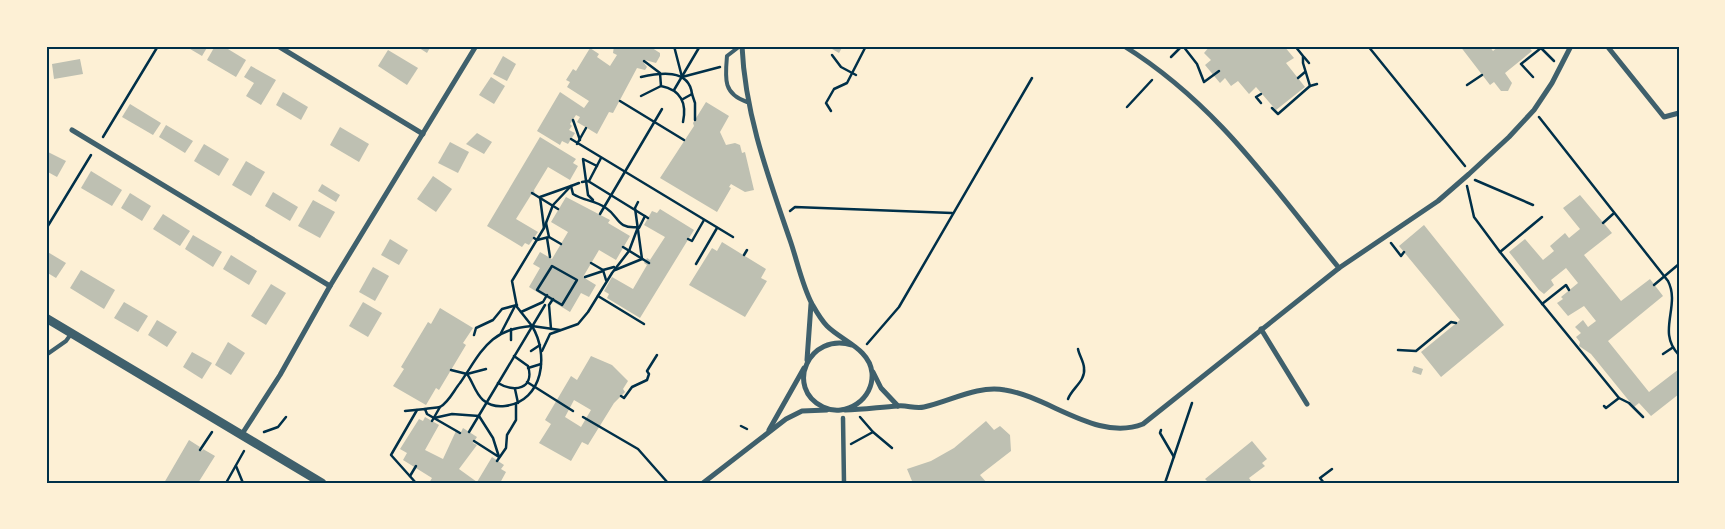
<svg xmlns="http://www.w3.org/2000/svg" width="1725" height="529" viewBox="0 0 1725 529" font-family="Signika,sans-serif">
<rect width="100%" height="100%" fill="#fdf0d5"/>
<!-- building -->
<g fill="#bec0b2" fill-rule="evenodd">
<polygon points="185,46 208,46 202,56"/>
<polygon points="215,46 223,46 246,60 236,77 207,60"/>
<polygon points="416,46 431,46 427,53"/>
<polygon points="614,46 649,46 660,53 660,56 656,63 645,60 644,63 647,67 645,70 637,68 613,113 609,112 597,134 577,122 580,117 576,115 570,124 572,126 569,130 575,133 568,144 562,141 560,145 537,131 560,92 584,108 589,101 567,87 570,82 566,80 573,69 576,71 590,48 599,54 597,57 610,66 617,55 613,53"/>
<polygon points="827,46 843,46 839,53"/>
<polygon points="1210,46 1284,46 1294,58 1286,63 1305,87 1276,110 1256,87 1249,94 1238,81 1231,86 1225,78 1220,83 1205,65 1211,60 1204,53"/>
<polygon points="1460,46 1489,46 1493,51 1499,46 1528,46 1532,51 1505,73 1512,83 1508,91 1501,91 1494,82 1490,85"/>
<polygon points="388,50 418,68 407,85 378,66"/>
<polygon points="503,56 516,64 507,81 493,74"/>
<polygon points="80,59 83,74 54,79 52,64"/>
<polygon points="251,66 276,80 261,105 246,96 254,83 244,77"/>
<polygon points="491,77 505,86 494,104 479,95"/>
<polygon points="283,92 308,107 301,120 276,105"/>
<polygon points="706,102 729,116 720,132 726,145 735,143 740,145 742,153 745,152 754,190 745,192 731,184 729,187 731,188 717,212 660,178 694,126 693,123"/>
<polygon points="130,104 161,123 153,135 122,117"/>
<polygon points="166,125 193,141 185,153 159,137"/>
<polygon points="340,127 369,144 359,162 330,145"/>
<polygon points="477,133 492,142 484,154 466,144"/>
<polygon points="540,137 576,159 573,163 578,166 570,180 548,167 534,190 535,195 531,195 516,219 538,232 529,245 525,243 522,247 487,226"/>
<polygon points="450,142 469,152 458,173 438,163"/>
<polygon points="204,144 229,159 219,176 194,161"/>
<polygon points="46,151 66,161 57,177 46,171"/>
<polygon points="246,161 265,172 251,196 232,185"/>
<polygon points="91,171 122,190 112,206 81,188"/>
<polygon points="433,176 452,189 436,212 417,199"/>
<polygon points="322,184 340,195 336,202 318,191"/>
<polygon points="273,192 298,207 290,221 265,206"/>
<polygon points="130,193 151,206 142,221 121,208"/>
<polygon points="1580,195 1612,233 1584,255 1621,301 1650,279 1663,296 1608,341 1649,392 1679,369 1679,394 1651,416 1639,403 1634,407 1591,354 1579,346 1580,342 1576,337 1581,333 1575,327 1583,320 1588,327 1596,321 1584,306 1568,316 1557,303 1563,299 1561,297 1578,283 1566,268 1551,280 1554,285 1544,294 1539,290 1509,252 1525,239 1543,260 1554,251 1550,246 1565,233 1569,238 1580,229 1563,208"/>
<polygon points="566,197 610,220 608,223 630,236 616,260 599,250 583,277 596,285 589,297 581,293 570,312 529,287 540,268 533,264 540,252 552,259 568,232 551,222"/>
<polygon points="313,200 335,212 320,238 298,226"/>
<polygon points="660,209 694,230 640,318 607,298 609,294 604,291 612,277 633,289 647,265 644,263 647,258 650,260 665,237 644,225 652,211 657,213"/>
<polygon points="163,214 190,231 180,246 153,229"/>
<polygon points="1424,225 1504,325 1441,377 1421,352 1460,320 1399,246"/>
<polygon points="193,235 222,252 213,267 185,249"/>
<polygon points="390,239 408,250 399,265 381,255"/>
<polygon points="722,242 766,269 761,278 767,281 745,317 689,285 712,248 717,251"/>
<polygon points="46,251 66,263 56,278 46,272"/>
<polygon points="231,255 257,271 249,285 223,269"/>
<polygon points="373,267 389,276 375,301 359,292"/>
<polygon points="81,270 115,290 104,309 70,288"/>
<polygon points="271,284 286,293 266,325 251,316"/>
<polygon points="124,302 148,316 138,332 114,318"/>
<polygon points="363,302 382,313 368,337 349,326"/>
<polygon points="440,308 473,328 463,343 466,345 439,390 436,388 426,405 393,386 404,369 401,367 428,322 431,324"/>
<polygon points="157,320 177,332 167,347 148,335"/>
<polygon points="228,342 245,353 231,375 215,365"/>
<polygon points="192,352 212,363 202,379 183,367"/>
<path d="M 591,356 L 612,365 L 628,381 L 623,389 L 625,392 L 614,403 L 588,445 L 582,442 L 571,461 L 539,443 L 551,424 L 545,420 L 561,393 L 571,376 L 577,380 ZM 574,400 L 591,410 L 581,427 L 565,417 Z"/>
<polygon points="1414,366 1423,369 1421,375 1412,372"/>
<polygon points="425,417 439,425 425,450 443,459 456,431 460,434 463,428 477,437 473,443 477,445 459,469 477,482 492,457 504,465 501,469 506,472 500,483 429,483 432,478 403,460 407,453 400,449 419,419 423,421"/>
<polygon points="986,421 994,430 1000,426 1010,435 1011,451 980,475 987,483 907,483 912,481 907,469 931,461 954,448"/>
<polygon points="189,440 200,447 199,449 202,451 203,449 215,456 198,483 164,483"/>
<polygon points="1252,441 1267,459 1262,463 1265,466 1249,478 1251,481 1249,483 1209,483 1205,479"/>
</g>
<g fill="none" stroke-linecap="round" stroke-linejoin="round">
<!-- path -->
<g stroke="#003049" stroke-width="2.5">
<polyline points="674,46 682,77 720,67"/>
<polyline points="1183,46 1197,64 1204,82 1219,71"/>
<polyline points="1295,46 1303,56 1303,63 1310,86 1317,84"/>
<polyline points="1368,46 1465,166"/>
<polyline points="1539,46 1554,61"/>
<polyline points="832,55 841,67 856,75"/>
<polyline points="1171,57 1182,46"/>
<polyline points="1304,57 1309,63"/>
<path d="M 644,61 L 660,73 L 661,86 C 681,90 687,103 683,122"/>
<path d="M 641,77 C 659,73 689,68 692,94 L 683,99"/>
<polyline points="1533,77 1521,64 1541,48"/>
<polyline points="1298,78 1305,72"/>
<polyline points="1467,85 1482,75"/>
<polyline points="674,90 700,46"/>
<polyline points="692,94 695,103 695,120"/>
<polyline points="641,96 661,86"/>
<polyline points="620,101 684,140"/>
<polyline points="1261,103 1256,97 1261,94"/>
<polyline points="1127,107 1152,80"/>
<polyline points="1272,108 1278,114 1310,86"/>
<polyline points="831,111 826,103 834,89 847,83 866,46"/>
<path d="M 1539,117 L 1668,281 C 1681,306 1656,332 1679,355"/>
<polyline points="573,120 580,140"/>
<polyline points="103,137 158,46"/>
<polyline points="571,139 733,237"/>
<polyline points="577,144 586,128"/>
<polyline points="1475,180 1533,205"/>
<polyline points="589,181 601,158"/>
<polyline points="582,182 588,181 648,218"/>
<polyline points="1467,186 1474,217 1500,252"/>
<polyline points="532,193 558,209"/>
<polyline points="593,200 588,195 583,159 597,166"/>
<polyline points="790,211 795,207 952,213"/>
<polyline points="600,214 662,109"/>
<polyline points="1542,217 1500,252 1619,398 1629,403 1643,417"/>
<polyline points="1603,223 1613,214"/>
<polyline points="639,228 645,216"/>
<polyline points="46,229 91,155"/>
<polyline points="549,237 561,244"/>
<polyline points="534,238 537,240 549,237 546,223"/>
<polyline points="547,238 550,257"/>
<polyline points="688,239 692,241 704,220"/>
<polyline points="1391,243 1401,256 1404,252"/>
<polyline points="623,247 649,263"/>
<polyline points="744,255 747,250"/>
<polyline points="591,263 603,270"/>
<polyline points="696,264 717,228"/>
<polygon points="552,266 577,280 562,305 537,290"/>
<polyline points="615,270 642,259 635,208 638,202"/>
<polyline points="585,277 603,271"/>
<polyline points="606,280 603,270 614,267"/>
<polyline points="1654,285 1679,264"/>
<polyline points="598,296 644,324"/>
<polyline points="1542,304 1566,285 1569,290"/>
<polyline points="521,312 543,302 547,295"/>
<polyline points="511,329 511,340"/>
<polyline points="551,329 549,305 553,299"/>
<polyline points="560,330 532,326 517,307 512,281 544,228 553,205 571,186 579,183"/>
<polyline points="501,333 515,306"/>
<polyline points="474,335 476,328 493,320 502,309 517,305"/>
<polyline points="867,344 899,307 1032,78"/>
<polyline points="1398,350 1416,351 1451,322 1456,323"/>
<polyline points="531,351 540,345"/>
<path d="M 542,351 L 550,334 L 578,324 L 588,312 L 612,273 L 629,251 L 638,227 C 616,229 620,217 606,208 C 595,200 584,201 573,194 L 571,186 L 540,197 L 544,228"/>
<polyline points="1663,354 1672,348"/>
<polyline points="528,368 541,364"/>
<polyline points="451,370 467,374 486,369"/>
<polyline points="527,382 573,411"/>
<path d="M 498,383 C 514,393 535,389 528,366 L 514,356"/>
<polyline points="515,389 518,403"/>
<polyline points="621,396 624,398 632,387 647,380 649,374 647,371 657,355"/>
<path d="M 1068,399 C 1072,388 1086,381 1084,368 C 1084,362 1079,355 1078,349"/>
<polyline points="1604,406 1606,408 1619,398"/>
<path d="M 425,409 C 429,408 436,408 440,407 C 449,402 454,390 460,383 C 482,351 489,329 532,326 C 549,354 544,401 505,406 C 497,407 489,405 483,400 C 475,393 473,382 467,374"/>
<polyline points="405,411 425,409 427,414 460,433"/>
<polyline points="583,417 638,449 668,483"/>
<polyline points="860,417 873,432 892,448"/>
<polyline points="434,418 452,414 479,416 493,438 499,457 474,441"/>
<polyline points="432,421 440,407"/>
<polyline points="741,426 747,429"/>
<polyline points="1161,430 1160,433 1174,457"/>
<polyline points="264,432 278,427 286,417"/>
<polyline points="469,432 545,305"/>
<polyline points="851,444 873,432"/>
<polyline points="200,450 212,432"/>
<polyline points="497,461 506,448 507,435 516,420 516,404"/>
<polyline points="236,466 243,483"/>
<polyline points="410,476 416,466"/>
<polyline points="226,483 244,451"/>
<polyline points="416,483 391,455 417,410"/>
<polyline points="1165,483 1192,403"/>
<polyline points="1324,483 1320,478 1332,469"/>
</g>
<!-- service -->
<g stroke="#3f606c" stroke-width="4">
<path d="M 740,46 L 727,56 C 725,79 723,94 747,102"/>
<polyline points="46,355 66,341 71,334"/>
</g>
<!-- pedestrian -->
<polyline stroke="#3f606c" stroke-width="4.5" points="843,418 844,483"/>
<!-- minor -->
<g stroke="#3f606c" stroke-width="5">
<polyline points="278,46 423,134"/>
<path d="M 742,46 C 745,114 768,176 790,240 C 797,260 802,285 812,304 C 816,311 821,320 827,326 C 842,341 870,349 872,373 C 874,399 846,418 823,407 C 784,388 809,332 852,345"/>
<path d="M 1124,46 C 1217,104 1271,185 1339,268"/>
<polyline points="1607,46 1664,117 1679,113"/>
<polyline points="72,130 330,286"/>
<polyline points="1261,329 1307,404"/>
<polyline points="807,360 811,304"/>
<polyline points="873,372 881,388 898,406"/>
<path d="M 845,410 C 863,410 880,407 898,406 C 907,405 915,409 924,407 C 951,401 977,385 1005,390 C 1050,397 1097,442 1143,424 L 1339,268 L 1438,201 L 1469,174 L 1509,137 L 1534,110 L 1552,83 L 1571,46"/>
<polyline points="769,430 804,368"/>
<polyline points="242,434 280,375 330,286 476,46"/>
<polyline points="703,483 786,419 802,411 827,410"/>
</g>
<!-- tertiary -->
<polyline stroke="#3f606c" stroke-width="9" points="46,318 322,483"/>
</g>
<!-- border -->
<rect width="1725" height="529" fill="none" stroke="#fdf0d5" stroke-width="95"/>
<rect x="48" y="48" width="1630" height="434" fill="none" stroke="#003049" stroke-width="2"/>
</svg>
